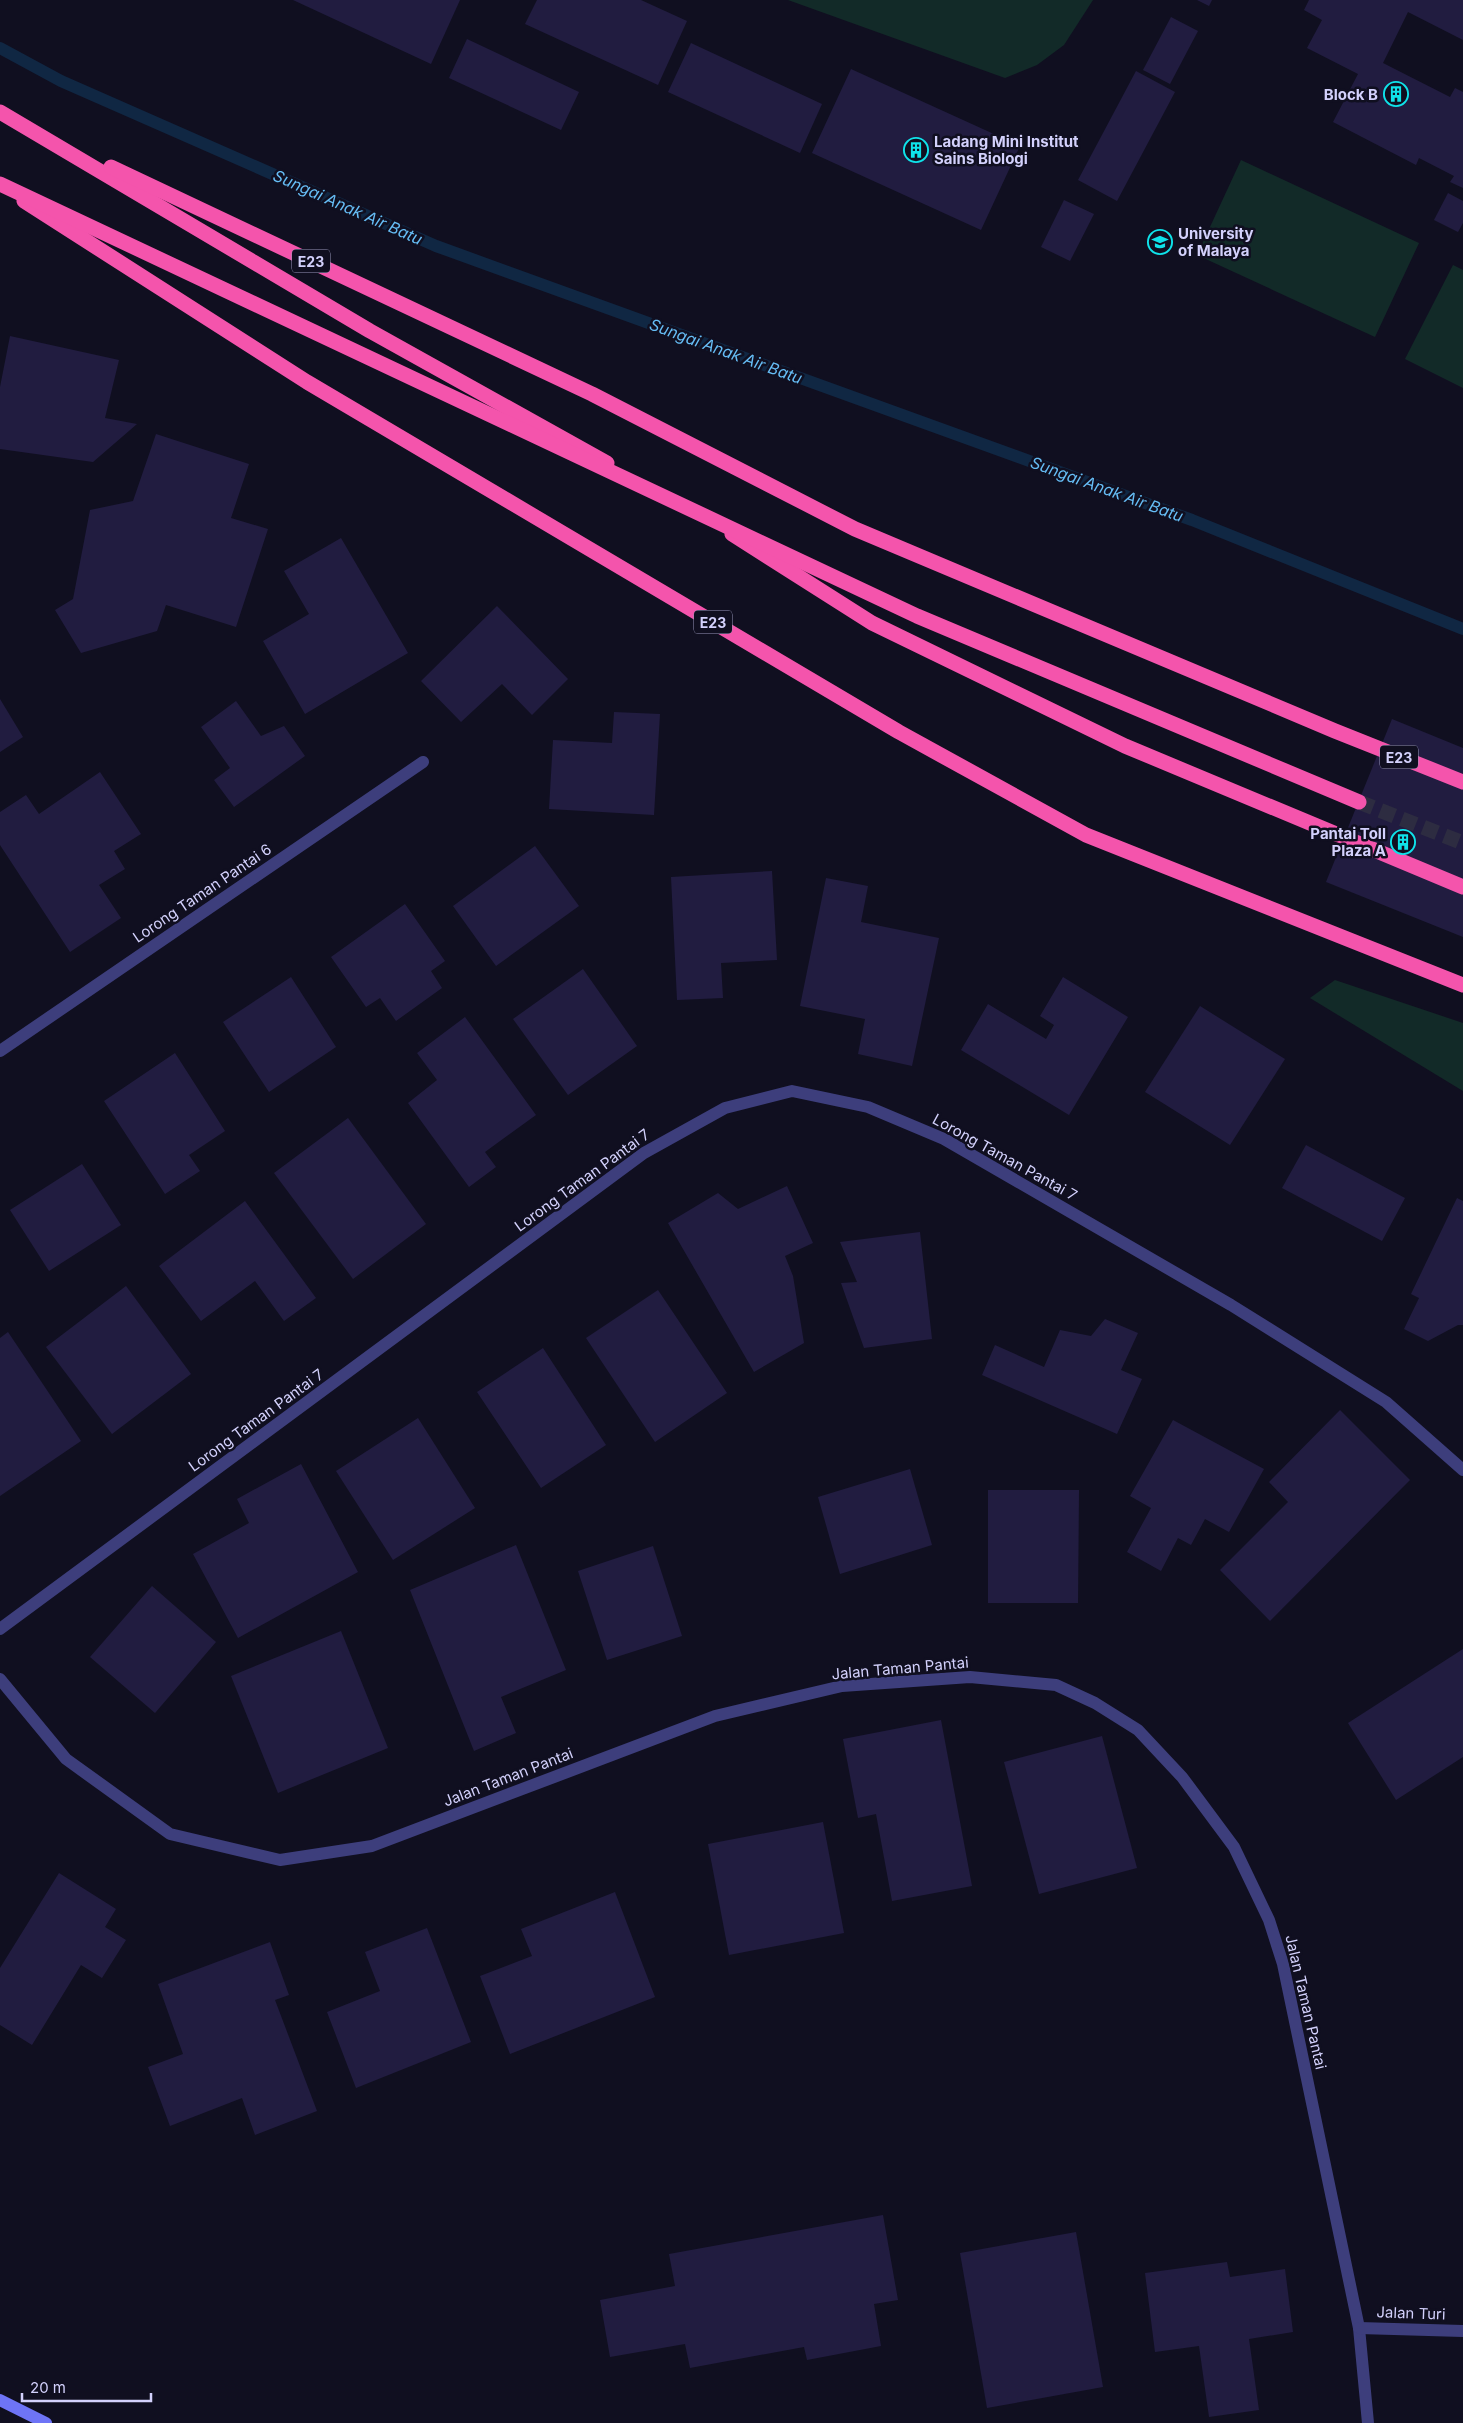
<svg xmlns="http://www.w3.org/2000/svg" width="1463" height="2423" viewBox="0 0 1463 2423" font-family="Inter,sans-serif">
<rect width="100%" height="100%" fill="#100f20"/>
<!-- green -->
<g fill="#122a28">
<polygon points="788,0 1093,0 1064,45 1037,65 1005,78"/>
<polygon points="1241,160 1419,243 1375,337 1197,255"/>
<polygon points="1453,265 1463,270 1463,388 1405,359"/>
<polygon points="1335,980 1463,1023 1463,1091 1310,998"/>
</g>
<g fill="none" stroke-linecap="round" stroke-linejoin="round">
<!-- stream -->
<polyline stroke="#102743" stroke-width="12" points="0,48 61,81 436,246 1192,520 1463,629"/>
</g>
<!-- building -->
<g fill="#211c40">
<polygon points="293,0 460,0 431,64"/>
<polygon points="537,0 641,0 687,21 658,85 525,24"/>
<polygon points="1197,0 1212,0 1209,6"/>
<polygon points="1309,0 1463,0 1463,40 1408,12 1383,63 1450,97 1455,88 1463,92 1463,188 1450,182 1454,176 1419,158 1416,165 1333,122 1358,74 1307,48 1322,20 1304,10"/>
<polygon points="1171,17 1198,31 1170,84 1143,70"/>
<polygon points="467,39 579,92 561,130 449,78"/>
<polygon points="691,43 822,104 800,153 668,92"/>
<polygon points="851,69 1020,146 981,230 812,153"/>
<polygon points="1136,71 1175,92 1117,201 1078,180"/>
<polygon points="1448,193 1463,201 1463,223 1458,232 1434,220"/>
<polygon points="1064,200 1094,214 1070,261 1041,247"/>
<polygon points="10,336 119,360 105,418 137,424 93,462 0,449 0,387"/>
<polygon points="156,434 249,464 231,518 268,529 236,627 166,605 157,631 81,653 55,610 73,599 90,510 133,501"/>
<polygon points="341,538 408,653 305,714 263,641 309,614 284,571"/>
<polygon points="497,606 568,679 532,715 502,684 461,722 421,681"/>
<polygon points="0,699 23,737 0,752"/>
<polygon points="236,701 261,736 284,726 305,756 234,807 214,780 230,768 201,727"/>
<polygon points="614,712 660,714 654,815 549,809 553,740 612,743"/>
<polygon points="1392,719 1463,748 1463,937 1326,882"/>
<polygon points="100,772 141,834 114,851 125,869 99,885 121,918 70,952 0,845 0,812 26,795 39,814"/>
<polygon points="535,846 579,906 496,966 453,906"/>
<polygon points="772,871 777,960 721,963 723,998 677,1000 671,877"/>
<polygon points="826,878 868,886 861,922 939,938 912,1066 858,1054 865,1019 800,1006"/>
<polygon points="405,904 445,961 431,971 442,988 396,1021 380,998 366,1007 331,957"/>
<polygon points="583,969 637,1046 568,1095 513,1019"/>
<polygon points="291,977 336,1047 269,1092 223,1022"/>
<polygon points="1063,977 1128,1017 1069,1115 961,1050 988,1004 1046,1039 1054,1025 1040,1016"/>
<polygon points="1200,1006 1285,1059 1230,1145 1145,1092"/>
<polygon points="465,1017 536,1115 485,1152 496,1167 469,1187 408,1103 437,1080 417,1053"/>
<polygon points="175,1053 225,1131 189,1155 200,1171 165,1194 104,1101"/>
<polygon points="348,1118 426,1224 353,1279 274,1173"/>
<polygon points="1306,1145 1405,1198 1382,1241 1282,1188"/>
<polygon points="82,1164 121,1225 49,1271 10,1210"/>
<polygon points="787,1186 813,1243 785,1256 793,1276 804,1343 754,1372 668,1223 718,1193 738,1209"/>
<polygon points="1457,1198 1463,1201 1463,1325 1458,1325 1428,1341 1404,1329 1419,1298 1411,1294"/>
<polygon points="245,1201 316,1298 284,1321 255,1281 201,1321 159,1266"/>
<polygon points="920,1232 932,1339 864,1348 841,1283 857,1282 840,1242"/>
<polygon points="126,1286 191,1374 112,1434 46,1347"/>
<polygon points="658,1290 727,1393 655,1442 586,1338"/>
<polygon points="1105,1319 1138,1333 1121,1370 1142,1379 1117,1434 982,1375 995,1345 1044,1367 1060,1330 1091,1336"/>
<polygon points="8,1332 81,1441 0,1496 0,1338"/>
<polygon points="543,1348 606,1445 541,1488 477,1392"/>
<polygon points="1340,1410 1410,1480 1270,1621 1220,1570 1288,1502 1269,1482"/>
<polygon points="418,1418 475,1508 393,1560 336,1471"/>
<polygon points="1173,1420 1264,1469 1229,1532 1205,1519 1191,1545 1178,1538 1161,1571 1127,1552 1151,1508 1130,1496"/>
<polygon points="301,1464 358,1572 238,1638 193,1554 249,1523 237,1499"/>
<polygon points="910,1469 932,1545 840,1574 818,1497"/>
<polygon points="988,1490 1079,1490 1078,1603 988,1603"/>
<polygon points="516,1545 566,1670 501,1697 516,1733 474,1751 410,1590"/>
<polygon points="653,1546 682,1636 607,1660 578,1571"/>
<polygon points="152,1586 216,1642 155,1713 90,1657"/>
<polygon points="341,1631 388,1748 278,1793 231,1676"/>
<polygon points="1463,1649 1463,1757 1396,1800 1348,1723"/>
<polygon points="941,1720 972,1886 892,1901 876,1814 858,1818 843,1739"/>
<polygon points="1102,1736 1137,1868 1039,1894 1004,1762"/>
<polygon points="823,1822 844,1933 729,1955 708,1844"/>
<polygon points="59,1873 116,1909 105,1927 126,1940 102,1978 81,1965 32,2045 0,2025 0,1968"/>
<polygon points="615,1892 655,1997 510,2054 480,1976 532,1956 521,1929"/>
<polygon points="427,1928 471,2042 356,2088 327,2012 380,1991 365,1952"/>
<polygon points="270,1942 289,1995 275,2000 317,2111 255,2135 242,2098 170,2126 148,2067 183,2054 158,1984"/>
<polygon points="883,2215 898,2300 874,2304 881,2346 807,2360 804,2347 690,2368 685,2344 610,2357 600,2300 675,2286 669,2254"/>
<polygon points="1076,2232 1103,2387 987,2408 960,2253"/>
<polygon points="1227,2262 1230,2277 1285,2269 1293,2332 1249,2339 1259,2410 1209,2417 1199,2346 1155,2352 1145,2273"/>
</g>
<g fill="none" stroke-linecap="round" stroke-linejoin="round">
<!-- highway-tunnel -->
<polyline stroke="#2d2c41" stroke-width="15" stroke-dasharray="15 8" stroke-linecap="butt" points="1359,802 1463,843"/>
<!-- street -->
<g stroke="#3d3e7c" stroke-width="12">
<polyline points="0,1051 423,762"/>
<polyline points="0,1629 644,1153 725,1108 792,1091 868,1107 944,1139 1231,1305 1386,1402 1463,1470"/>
<polyline points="0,1679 66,1759 170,1834 280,1860 372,1846 715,1716 842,1686 970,1677 1056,1685 1095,1703 1138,1730 1182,1777 1234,1847 1269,1920 1283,1964 1359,2328 1368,2423"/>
<polyline points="1359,2328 1463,2331"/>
</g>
<!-- secondary -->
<polyline stroke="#6e74f6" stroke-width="12" points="0,2400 46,2423"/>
<!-- highway -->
<g stroke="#f454ac" stroke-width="15">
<polyline points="0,112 370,331 607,463"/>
<polyline points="111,167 592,394 855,529 1335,731 1463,782"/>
<polyline points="24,201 307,382 899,732 1086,835 1463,985"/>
<polyline points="732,534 872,623 1125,746 1463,887"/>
</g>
<!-- highway-bridge -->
<polyline stroke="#f454ac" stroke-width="15" points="0,184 917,616 1359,802"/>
</g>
<!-- icons -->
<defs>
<symbol id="building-ring" viewBox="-11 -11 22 22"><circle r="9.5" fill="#100f20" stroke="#0fe3ea" stroke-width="1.5"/><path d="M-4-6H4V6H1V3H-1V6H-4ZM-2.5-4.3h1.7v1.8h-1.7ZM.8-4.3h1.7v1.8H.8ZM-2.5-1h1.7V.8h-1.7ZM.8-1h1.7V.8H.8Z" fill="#0fe3ea"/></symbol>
<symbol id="university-ring" viewBox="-11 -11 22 22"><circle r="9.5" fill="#100f20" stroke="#0fe3ea" stroke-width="1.5"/><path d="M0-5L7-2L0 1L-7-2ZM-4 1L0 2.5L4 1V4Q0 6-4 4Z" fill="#0fe3ea"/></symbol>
</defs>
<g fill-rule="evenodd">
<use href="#building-ring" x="1382" y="80" width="28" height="28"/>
<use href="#building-ring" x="902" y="136" width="28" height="28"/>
<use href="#university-ring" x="1146" y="228" width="28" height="28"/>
<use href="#building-ring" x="1389" y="828" width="28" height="28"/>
</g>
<g text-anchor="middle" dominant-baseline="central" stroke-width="5" stroke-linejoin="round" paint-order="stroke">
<!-- shield labels -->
<g fill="#100f20" stroke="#9897ba" stroke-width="1">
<rect x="292" y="249.5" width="38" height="23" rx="4"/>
<rect x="694" y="610.5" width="38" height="23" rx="4"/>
<rect x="1380" y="745.5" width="38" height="23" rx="4"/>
</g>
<g font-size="14" font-weight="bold" fill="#d3d1fc">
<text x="311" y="261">E23</text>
<text x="713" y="622">E23</text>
<text x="1399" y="757">E23</text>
</g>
<!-- poi labels -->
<g font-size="15" font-weight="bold" fill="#d3d1fc" stroke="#100f20" text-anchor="end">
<text x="1378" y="94">Block B</text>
<text x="934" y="141" text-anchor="start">Ladang Mini Institut<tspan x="934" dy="17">Sains Biologi</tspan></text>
<text x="1178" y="233" text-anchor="start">University<tspan x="1178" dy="17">of Malaya</tspan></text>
<text x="1386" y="833">Pantai Toll<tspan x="1386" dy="17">Plaza A</tspan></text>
</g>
<!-- street labels -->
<g font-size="15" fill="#d3d1fc" stroke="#100f20">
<text transform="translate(202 893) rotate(-34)">Lorong Taman Pantai 6</text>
<text transform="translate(1005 1157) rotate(29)">Lorong Taman Pantai 7</text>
<text transform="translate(582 1180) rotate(-36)">Lorong Taman Pantai 7</text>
<text transform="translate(256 1420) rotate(-36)">Lorong Taman Pantai 7</text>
<text transform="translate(900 1668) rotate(-5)">Jalan Taman Pantai</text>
<text transform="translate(508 1777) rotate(-21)">Jalan Taman Pantai</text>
<text transform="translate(1306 2002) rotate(77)">Jalan Taman Pantai</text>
<text transform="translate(1411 2313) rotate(2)">Jalan Turi</text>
</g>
<!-- water labels -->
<g font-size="16" font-style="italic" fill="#66bdf5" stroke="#100f20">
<text transform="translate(348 207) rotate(24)">Sungai Anak Air Batu</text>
<text transform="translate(726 351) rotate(20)">Sungai Anak Air Batu</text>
<text transform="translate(1107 489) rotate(20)">Sungai Anak Air Batu</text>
</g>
</g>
<!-- scale -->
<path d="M22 2393v8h129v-8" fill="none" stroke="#d3d1fc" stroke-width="2.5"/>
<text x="30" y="2393" font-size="15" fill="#d3d1fc" stroke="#100f20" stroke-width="4" paint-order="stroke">20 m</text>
</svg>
